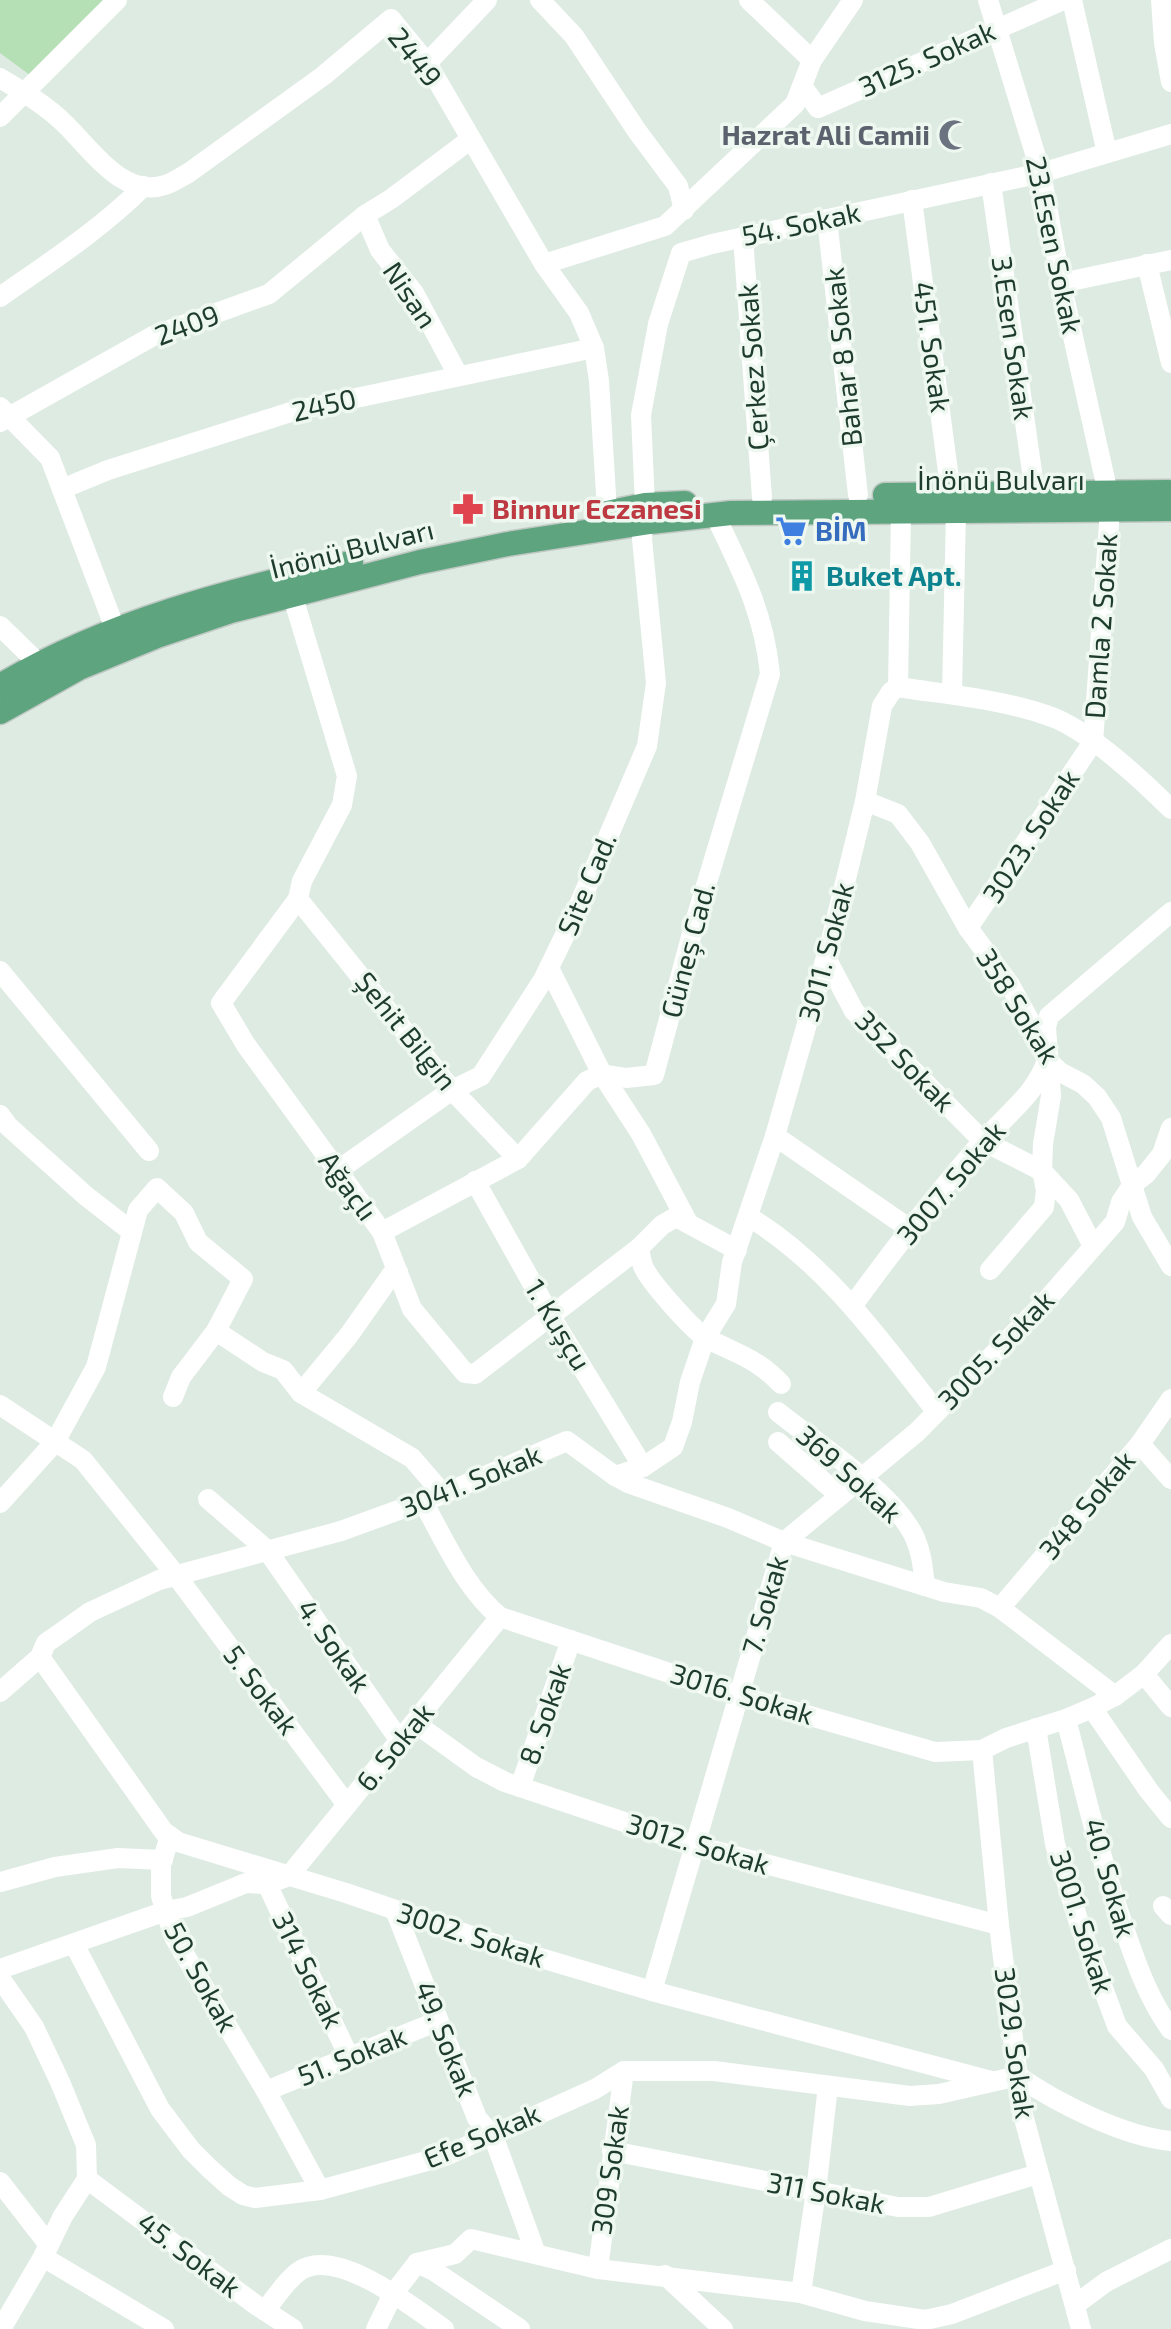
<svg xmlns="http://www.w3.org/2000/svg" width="1171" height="2329" font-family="'Exo 2',sans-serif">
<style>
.green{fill:#b5dfb4}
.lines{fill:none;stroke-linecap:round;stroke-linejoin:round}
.major-casing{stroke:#c0c8c4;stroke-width:27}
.minor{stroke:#fff;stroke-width:20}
.major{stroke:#5ea57f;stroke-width:24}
.labels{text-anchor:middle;stroke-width:7;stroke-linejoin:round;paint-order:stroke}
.street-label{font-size:28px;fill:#1e3c2c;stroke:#eef8f0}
.worship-label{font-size:28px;font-weight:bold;fill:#5b616d;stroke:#eef8f0;text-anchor:end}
.health-label{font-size:28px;font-weight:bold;fill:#be3a42;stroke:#eef8f0;text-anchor:start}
.shop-label{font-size:28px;font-weight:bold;fill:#366cbe;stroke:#eef8f0;text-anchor:start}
.culture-label{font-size:28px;font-weight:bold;fill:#0d838f;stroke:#eef8f0;text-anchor:start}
</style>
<rect width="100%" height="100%" fill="#deebe2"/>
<polygon class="green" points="0,0 104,0 30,75 0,53"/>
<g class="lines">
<defs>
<g id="major">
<polyline points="885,495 1169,492"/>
<polyline points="607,513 645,505 685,503"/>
<path d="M 0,686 C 106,622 231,590 351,563"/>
<polyline points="0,712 79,668 157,636 231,611 420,562 508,544 650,522 731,513 1171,509"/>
</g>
</defs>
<use href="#major" class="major-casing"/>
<g class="minor">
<polyline points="540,0 574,36 637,131 678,186 684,210"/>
<polyline points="749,0 812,60"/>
<polyline points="988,0 1041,173 1061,283 1108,493"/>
<polyline points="1072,0 1107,153"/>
<polyline points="1161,0 1164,43 1171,82"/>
<polyline points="427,63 487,0"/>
<path d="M 0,78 C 22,91 47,106 65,124 C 91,149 123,199 165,185 C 173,183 180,177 187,174 L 323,76 L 391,19 L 427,63 L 544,264 L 579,313 L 594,348 L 599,381 L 608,527"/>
<polyline points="802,86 818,108 1063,0"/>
<polyline points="0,117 117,0"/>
<polyline points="991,183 1035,493"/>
<polyline points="912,200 951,494"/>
<polyline points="365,215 380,250 414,293 458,375"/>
<polyline points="827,219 858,495"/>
<polyline points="743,237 762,498"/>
<polyline points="544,264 665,226 795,104 812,60 853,0"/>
<polyline points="1147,264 1171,363"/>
<polyline points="1061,283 1171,260"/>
<path d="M 0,297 C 50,262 101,229 144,186"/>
<polyline points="0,407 50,458 116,631"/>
<polyline points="0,422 153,336 269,294 365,215 391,199 471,139"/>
<polyline points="62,489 108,470 294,411 594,348"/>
<polyline points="292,594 347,776 342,805 302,881 298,899 221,1003 246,1045 382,1232 412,1309 465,1373 475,1374 639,1248 662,1225 676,1217 737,1250"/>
<polyline points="0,626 38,663"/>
<polyline points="898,687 901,510"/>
<polyline points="952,693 956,511"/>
<polyline points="865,801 898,814 920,843 968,928 1010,985 1037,1034 1047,1060 1060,1072 1083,1084 1097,1097 1111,1118 1142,1217 1171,1266"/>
<polyline points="298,899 452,1090 518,1159"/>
<polyline points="968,928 1093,742 1110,510"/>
<polyline points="826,958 854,1011 983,1141 1042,1171 1069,1200 1093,1246"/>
<polyline points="549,968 602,1074 641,1134 687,1221"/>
<polyline points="0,971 149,1151"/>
<polyline points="0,1115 8,1126 86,1196 131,1231"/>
<polyline points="775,1136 910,1229"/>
<polyline points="337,1171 452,1090 481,1076 543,980 576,912 647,746 656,683 642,539 645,505 641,415 658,324 681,253 712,244 1041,173 1171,134"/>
<polyline points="475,1181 550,1315 643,1467"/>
<path d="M 749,1217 C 827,1264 881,1341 936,1411"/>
<path d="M 382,1232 L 518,1159 L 587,1081 L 602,1074 L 626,1078 L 654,1075 L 695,922 L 770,674 C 764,612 741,569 715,515"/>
<path d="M 639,1248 C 640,1253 641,1260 643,1266 C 649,1281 694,1332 708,1339 C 737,1354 758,1359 781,1384"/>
<polyline points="990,1270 1044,1207 1046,1190 1042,1171 1043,1144 1051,1096 1046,1027 1049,1016 1171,912"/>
<path d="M 853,1305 C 894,1249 936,1194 983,1141 C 1005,1116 1037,1093 1047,1060"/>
<polyline points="216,1331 263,1362 283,1370 301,1393 412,1458 443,1494"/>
<polyline points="301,1393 349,1335 392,1274 398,1272"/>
<polyline points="0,1405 83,1460 175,1574 347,1805"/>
<path d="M 778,1412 C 816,1443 895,1493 915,1538 C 922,1554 923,1569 925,1586"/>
<polyline points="778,1442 840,1496"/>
<polyline points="1140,1444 1171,1479"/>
<path d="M 615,1476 L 643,1467 L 673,1447 L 682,1422 L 690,1382 L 705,1338 L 726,1304 L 732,1262 L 775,1136 L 832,936 L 865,801 L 882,706 L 891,692 L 898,687 C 949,695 1001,699 1049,716 C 1086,728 1143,781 1171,809"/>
<polyline points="208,1499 267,1550 400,1741"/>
<path d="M 423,1502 C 445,1541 465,1588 500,1617 L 730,1693 L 935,1752 L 982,1750 L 1006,1738 L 1066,1719 L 1092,1708 L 1115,1696 L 1144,1674 L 1171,1644"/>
<polyline points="0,1503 55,1442 96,1367 138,1210 157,1188 184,1213 198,1242 243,1279 216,1331 181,1377 173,1397"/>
<polyline points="1000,1608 1140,1444 1171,1399"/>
<polyline points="40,1657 164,1832 178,1842 346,1893 507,1948 652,1991 991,2081"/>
<polyline points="1144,1674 1171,1707"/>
<polyline points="0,1692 40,1657 46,1643 62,1632 90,1612 159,1580 341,1531 443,1494 567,1441 615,1476 628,1483 728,1518 784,1542 944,1592 981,1598 1000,1608 1115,1696"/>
<polyline points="1092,1708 1149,1791 1171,1818"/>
<path d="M 1066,1719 C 1084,1788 1100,1858 1123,1925 C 1136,1963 1148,1998 1171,2030"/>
<polyline points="415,1723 476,1767 505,1782 693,1845 999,1925"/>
<polyline points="1036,1728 1055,1844 1079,1923 1117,2026 1154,2069 1171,2099"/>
<polyline points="982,1750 999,1925 1022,2111 1081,2329"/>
<polyline points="520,1787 571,1640"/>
<polyline points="170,1836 161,1865 161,1896 174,1937 266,2091 320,2190"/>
<polyline points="0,1882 55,1867 118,1858 163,1860"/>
<polyline points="267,1884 349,2057"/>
<polyline points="1163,1906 1171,1915"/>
<polyline points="395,1910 477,2118 494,2138 536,2254"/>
<path d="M 74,1944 L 160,2109 L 191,2150 L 209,2168 L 229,2186 L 243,2195 L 255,2198 L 320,2190 L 445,2156 L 595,2089 L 624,2071 L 714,2071 L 910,2096 L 939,2094 L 1018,2076 C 1056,2103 1125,2137 1171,2141"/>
<polyline points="0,1969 166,1911 187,1907 246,1883 267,1884 289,1876 500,1617"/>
<polyline points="0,1978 34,2027 60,2082 86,2145 87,2179 63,2216 43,2257 1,2329"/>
<polyline points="652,1991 784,1542 917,1432 1044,1303 1115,1222 1121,1202 1133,1184 1146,1174 1162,1154 1171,1128"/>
<polyline points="266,2091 438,2021"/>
<polyline points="612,2151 898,2207 929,2207 1038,2174"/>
<polyline points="87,2179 256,2305 293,2329"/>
<polyline points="0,2182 49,2245"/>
<polyline points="43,2257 164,2329"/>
<polyline points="417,2263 434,2271 520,2329"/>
<polyline points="598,2269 624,2071"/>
<polyline points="665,2275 723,2329"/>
<polyline points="801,2293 816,2191 828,2086"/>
<polyline points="1075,2305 1106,2282 1171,2249"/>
<path d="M 265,2311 C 275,2298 285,2282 298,2272 C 335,2244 414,2308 444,2329"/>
<polyline points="376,2329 393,2294 417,2263 455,2254 471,2239 598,2269 801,2293 865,2311 925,2320 952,2314 1066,2270"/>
</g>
<use href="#major" class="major"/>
</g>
<defs>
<symbol id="mosque-bare" viewBox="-9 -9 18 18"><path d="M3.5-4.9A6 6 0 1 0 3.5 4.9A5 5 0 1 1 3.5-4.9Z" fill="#6b7280" stroke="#eef8f0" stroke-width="2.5" paint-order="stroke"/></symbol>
<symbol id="pharmacy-bare" viewBox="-9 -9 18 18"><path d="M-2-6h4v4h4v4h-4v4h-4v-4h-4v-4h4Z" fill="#e0444e" stroke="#eef8f0" stroke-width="2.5" paint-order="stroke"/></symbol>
<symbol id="supermarket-bare" viewBox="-9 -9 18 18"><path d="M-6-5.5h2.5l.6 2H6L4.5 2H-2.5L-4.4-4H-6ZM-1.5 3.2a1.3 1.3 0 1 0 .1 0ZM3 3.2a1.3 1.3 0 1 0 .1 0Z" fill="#3f7fe0" stroke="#eef8f0" stroke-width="2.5" paint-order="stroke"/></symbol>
<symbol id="building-bare" viewBox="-9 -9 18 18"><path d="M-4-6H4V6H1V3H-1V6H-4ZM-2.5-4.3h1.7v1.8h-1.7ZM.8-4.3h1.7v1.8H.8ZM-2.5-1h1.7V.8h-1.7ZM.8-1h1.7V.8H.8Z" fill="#0f9aa8" stroke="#eef8f0" stroke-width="2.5" paint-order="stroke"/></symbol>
</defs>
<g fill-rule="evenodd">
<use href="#mosque-bare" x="932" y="113" width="44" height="44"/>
<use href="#pharmacy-bare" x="446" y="487" width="44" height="44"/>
<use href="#supermarket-bare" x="769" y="509" width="44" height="44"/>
<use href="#building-bare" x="780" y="554" width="44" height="44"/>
</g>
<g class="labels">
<g class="street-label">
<text transform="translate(415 57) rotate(51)" y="10">2449</text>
<text transform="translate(927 59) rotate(-24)" y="10">3125. Sokak</text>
<text transform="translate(801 224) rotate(-12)" y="10">54. Sokak</text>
<text transform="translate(1054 245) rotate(78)" y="10">23.Esen Sokak</text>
<text transform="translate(410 295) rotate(56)" y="10">Nisan</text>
<text transform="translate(187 325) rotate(-21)" y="10">2409</text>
<text transform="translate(1013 338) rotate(82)" y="10">3.Esen Sokak</text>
<text transform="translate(932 347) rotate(82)" y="10">451. Sokak</text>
<text transform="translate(843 357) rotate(-96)" y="10">Bahar 8 Sokak</text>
<text transform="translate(753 367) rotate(-94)" y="10">Çerkez Sokak</text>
<text transform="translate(324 405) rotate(-13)" y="10">2450</text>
<text x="1001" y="490">İnönü Bulvarı</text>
<text transform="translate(352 549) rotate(-14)" y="10">İnönü Bulvarı</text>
<text transform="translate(1101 626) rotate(-86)" y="10">Damla 2 Sokak</text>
<text transform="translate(1031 836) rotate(-57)" y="10">3023. Sokak</text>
<text transform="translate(587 884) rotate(-67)" y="10">Site Cad.</text>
<text transform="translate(688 950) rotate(-75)" y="10">Güneş Cad.</text>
<text transform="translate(826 952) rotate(-75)" y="10">3011. Sokak</text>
<text transform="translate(1018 1006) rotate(58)" y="10">358 Sokak</text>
<text transform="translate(406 1031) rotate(51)" y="10">Şehit Bilgin</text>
<text transform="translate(905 1061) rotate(46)" y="10">352 Sokak</text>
<text transform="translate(951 1183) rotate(-50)" y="10">3007. Sokak</text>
<text transform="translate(348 1186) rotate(54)" y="10">Ağaçlı</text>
<text transform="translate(558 1325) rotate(59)" y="10">1. Kuşçu</text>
<text transform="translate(996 1350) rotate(-46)" y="10">3005. Sokak</text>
<text transform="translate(849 1474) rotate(42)" y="10">369 Sokak</text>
<text transform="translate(471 1481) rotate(-22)" y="10">3041. Sokak</text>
<text transform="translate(1087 1505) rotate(-50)" y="10">348 Sokak</text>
<text transform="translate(765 1605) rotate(-74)" y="10">7. Sokak</text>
<text transform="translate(334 1646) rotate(55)" y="10">4. Sokak</text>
<text transform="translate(261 1690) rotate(53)" y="10">5. Sokak</text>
<text transform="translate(742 1694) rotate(17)" y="10">3016. Sokak</text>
<text transform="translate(545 1714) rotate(-71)" y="10">8. Sokak</text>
<text transform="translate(395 1747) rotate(-51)" y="10">6. Sokak</text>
<text transform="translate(698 1844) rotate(17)" y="10">3012. Sokak</text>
<text transform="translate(1110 1878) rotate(74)" y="10">40. Sokak</text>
<text transform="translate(1082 1922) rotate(72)" y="10">3001. Sokak</text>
<text transform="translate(471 1935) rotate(18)" y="10">3002. Sokak</text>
<text transform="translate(308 1970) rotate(64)" y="10">314 Sokak</text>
<text transform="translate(201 1977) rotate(61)" y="10">50. Sokak</text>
<text transform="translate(446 2039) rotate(68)" y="10">49. Sokak</text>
<text transform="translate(1015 2043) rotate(82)" y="10">3029. Sokak</text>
<text transform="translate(352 2056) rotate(-22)" y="10">51. Sokak</text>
<text transform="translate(482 2136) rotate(-23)" y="10">Efe Sokak</text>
<text transform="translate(610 2170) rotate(-82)" y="10">309 Sokak</text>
<text transform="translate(826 2193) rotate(11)" y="10">311 Sokak</text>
<text transform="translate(189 2255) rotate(37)" y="10">45. Sokak</text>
</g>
<g class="worship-label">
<text x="930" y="145">Hazrat Ali Camii</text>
</g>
<g class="health-label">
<text x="492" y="519">Binnur Eczanesi</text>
</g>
<g class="shop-label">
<text x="815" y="541">BİM</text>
</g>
<g class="culture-label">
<text x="826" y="586">Buket Apt.</text>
</g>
</g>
</svg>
